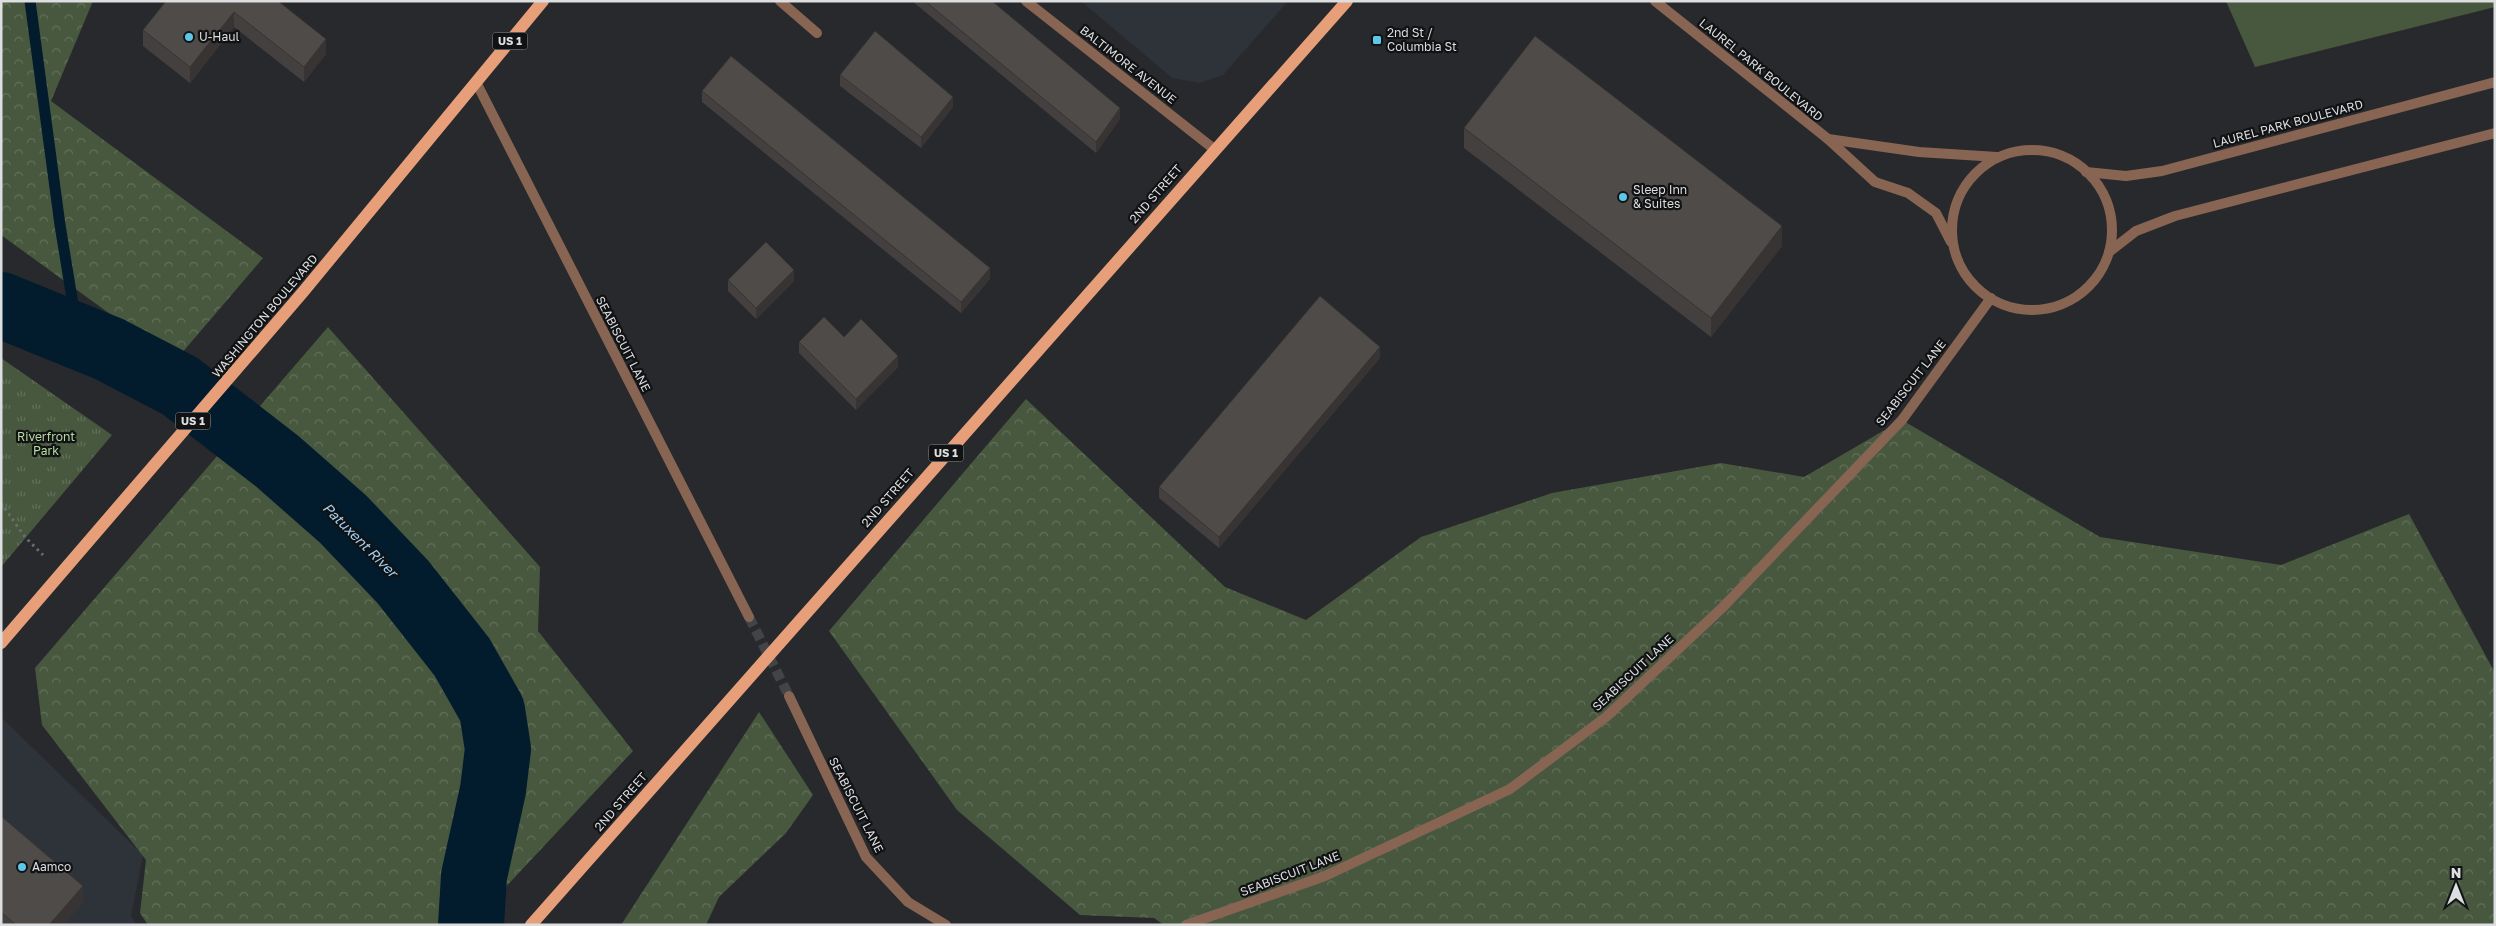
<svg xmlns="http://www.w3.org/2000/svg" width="2496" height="926" font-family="'Golos Text',sans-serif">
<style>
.built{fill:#2e333a}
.grass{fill:#48583e}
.forest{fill:url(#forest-crowns)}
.park{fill:url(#park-tufts)}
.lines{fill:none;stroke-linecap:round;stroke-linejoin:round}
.stream{stroke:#021c2d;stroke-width:11}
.river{stroke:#021c2d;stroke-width:66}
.street-tunnel{stroke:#434447;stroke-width:10;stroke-dasharray:10 5;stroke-linecap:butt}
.path{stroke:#6b6c6f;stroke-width:3;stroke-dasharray:2.5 4;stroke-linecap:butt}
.lane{stroke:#886453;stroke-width:10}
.street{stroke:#886453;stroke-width:10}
.primary{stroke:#e79f7a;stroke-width:12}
.wall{fill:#43403f}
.shaded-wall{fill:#373433}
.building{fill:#4e4b49;stroke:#373433}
.poi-dot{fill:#5cc7e8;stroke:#111213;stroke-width:2}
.labels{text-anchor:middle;stroke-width:4.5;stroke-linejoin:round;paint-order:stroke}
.shield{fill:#111213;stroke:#a0a1a2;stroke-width:1}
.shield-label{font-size:11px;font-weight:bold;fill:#dddee0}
.poi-label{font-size:12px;fill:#dddee0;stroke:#111213;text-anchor:start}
.street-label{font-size:12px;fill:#dddee0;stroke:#111213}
.park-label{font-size:12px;fill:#b6dba1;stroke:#111213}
.water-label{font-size:14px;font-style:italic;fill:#a2d1f5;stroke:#111213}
</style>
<defs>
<pattern id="forest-crowns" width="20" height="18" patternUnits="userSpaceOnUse" patternTransform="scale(1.25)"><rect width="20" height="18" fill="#48583e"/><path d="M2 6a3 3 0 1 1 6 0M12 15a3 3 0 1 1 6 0" fill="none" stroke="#62705a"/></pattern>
<pattern id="park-tufts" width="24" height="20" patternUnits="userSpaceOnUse" patternTransform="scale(1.25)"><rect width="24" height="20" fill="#48583e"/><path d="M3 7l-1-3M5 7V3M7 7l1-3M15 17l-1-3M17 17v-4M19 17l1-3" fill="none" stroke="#62705a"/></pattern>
</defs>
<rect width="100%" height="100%" fill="#28292c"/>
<g class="built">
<polygon points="1081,1 1288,1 1223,75 1200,83 1172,78"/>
<polygon points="1,717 143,855 131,916 137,925 1,925"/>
</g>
<polygon class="grass" points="2226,1 2495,1 2495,7 2255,67"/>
<g class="forest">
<polygon points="1,1 93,1 51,101 263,258 175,361 1,235"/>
<polygon points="328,327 540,567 538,631 633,751 470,925 148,925 140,913 146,860 42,725 35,668"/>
<polygon points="1026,399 1225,587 1306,620 1421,537 1552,493 1721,463 1804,477 1902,420 2100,537 2281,565 2409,514 2495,673 2495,925 1164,925 1154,918 1080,915 957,810 829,631"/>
<polygon points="759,712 813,795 786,833 719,897 706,925 621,925"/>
</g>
<polygon class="park" points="1,358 112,435 1,567"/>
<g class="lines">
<polyline class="stream" points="30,1 60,225 78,335"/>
<polyline class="river" points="1,305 109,349 180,386 277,461 343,519 403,582 462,657 492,710 498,749 493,790 474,876 471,925"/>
<polyline class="street-tunnel" points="749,617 789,696"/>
<polyline class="path" points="1,503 25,537 43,555"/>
<polyline class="lane" points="780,1 817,33"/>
<g class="street">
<polyline points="1026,1 1214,149"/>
<polyline points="1655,1 1828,139 1875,182 1908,193 1936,213 1951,242"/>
<polyline points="476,82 749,617"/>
<polyline points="1828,139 1919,152 1997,157"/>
<circle cx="2032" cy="230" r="80"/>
<polyline points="2086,172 2126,176 2162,171 2495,82"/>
<polyline points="2109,252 2136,231 2175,216 2495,133"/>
<polyline points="789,696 866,857 908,902 946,925"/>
<polyline points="1186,925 1325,876 1510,789 1606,717 1723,607 1902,420 1991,298"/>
</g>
<g class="primary">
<polyline points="1,643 303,292 543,1"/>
<polyline points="531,925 1347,1"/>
</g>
</g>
<g class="wall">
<polygon points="278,1 326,54 304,82 234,27 190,83 143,46 143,30"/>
<polygon points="912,1 992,1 1120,119 1096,153"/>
<polygon points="840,75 953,107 921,148 840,86"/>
<polygon points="702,91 990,279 961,313 702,102"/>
<polygon points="1464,128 1782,246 1711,337 1464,148"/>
<polygon points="728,280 794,281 756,319 728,291"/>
<polygon points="844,337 898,367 856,410 799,353 799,342"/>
<polygon points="1380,358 1219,548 1159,498 1159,487"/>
<polygon points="1,816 83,902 63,925 1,925"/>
</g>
<g class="shaded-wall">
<polygon points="234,12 234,27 190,83 190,67"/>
<polygon points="326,39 326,54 304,82 304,67"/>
<polygon points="953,97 953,107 921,148 921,137"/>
<polygon points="1120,108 1120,119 1096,153 1096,142"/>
<polygon points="1782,226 1782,246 1711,337 1711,318"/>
<polygon points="990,268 990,279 961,313 961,302"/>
<polygon points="794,270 794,281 756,319 756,308"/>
<polygon points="1380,347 1380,358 1219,548 1219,537"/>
<polygon points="898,356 898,367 856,410 856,399"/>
<polygon points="83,886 83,902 63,925 49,925"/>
</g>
<g class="building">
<polygon points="166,1 278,1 326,39 304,67 234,12 190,67 143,30"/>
<polygon points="925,1 992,1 1120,108 1096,142"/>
<polygon points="875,31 953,97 921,137 840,75"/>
<polygon points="1535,36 1782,226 1711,318 1464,128"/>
<polygon points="731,56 990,268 961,302 702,91"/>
<polygon points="766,242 794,270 756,308 728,280"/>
<polygon points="1320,296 1380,347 1219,537 1159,487"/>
<polygon points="824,317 844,337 861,319 898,356 856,399 799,342"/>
<polygon points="1,816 83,886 49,925 16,925 1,912"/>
</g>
<g class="poi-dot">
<circle cx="189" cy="37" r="5"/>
<rect x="1372" y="35" width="10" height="10" rx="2.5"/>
<circle cx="1623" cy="197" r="5"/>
<circle cx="22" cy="867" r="5"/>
</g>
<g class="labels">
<g class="shield">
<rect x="492.5" y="32.5" width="35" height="17" rx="4"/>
<rect x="175.5" y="412.5" width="35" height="17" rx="4"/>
<rect x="928.5" y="444.5" width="35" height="17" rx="4"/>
</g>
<g class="shield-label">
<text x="510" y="45">US 1</text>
<text x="193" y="425">US 1</text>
<text x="946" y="457">US 1</text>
</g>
<g class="poi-label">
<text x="1387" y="37">2nd St /<tspan x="1387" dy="14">Columbia St</tspan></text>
<text x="199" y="41">U-Haul</text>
<text x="1633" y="194">Sleep Inn<tspan x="1633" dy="14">&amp; Suites</tspan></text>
<text x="32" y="871">Aamco</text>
</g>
<g class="street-label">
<text transform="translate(1128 65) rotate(38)" y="4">BALTIMORE AVENUE</text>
<text transform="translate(1761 70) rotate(39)" y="4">LAUREL PARK BOULEVARD</text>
<text transform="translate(2288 124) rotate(-15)" y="4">LAUREL PARK BOULEVARD</text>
<text transform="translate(1156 194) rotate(-49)" y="4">2ND STREET</text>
<text transform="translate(265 316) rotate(-50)" y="4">WASHINGTON BOULEVARD</text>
<text transform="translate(623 344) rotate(63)" y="4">SEABISCUIT LANE</text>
<text transform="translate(1911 383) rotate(-52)" y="4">SEABISCUIT LANE</text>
<text transform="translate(888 498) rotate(-49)" y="4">2ND STREET</text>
<text transform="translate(1633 673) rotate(-43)" y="4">SEABISCUIT LANE</text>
<text transform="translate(621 802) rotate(-49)" y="4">2ND STREET</text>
<text transform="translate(856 805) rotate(63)" y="4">SEABISCUIT LANE</text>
<text transform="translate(1290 874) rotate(-21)" y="4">SEABISCUIT LANE</text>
</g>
<g class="park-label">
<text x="46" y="441">Riverfront<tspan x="46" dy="14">Park</tspan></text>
</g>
<g class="water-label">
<text transform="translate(360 540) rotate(45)" y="5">Patuxent River</text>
</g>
</g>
<rect width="2496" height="926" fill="none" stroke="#dddee0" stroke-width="5"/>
<g transform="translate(2456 886)" stroke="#111213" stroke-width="4" paint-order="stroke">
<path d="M0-4L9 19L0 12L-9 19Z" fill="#dddee0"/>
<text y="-8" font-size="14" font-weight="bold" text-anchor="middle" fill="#dddee0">N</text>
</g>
</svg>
